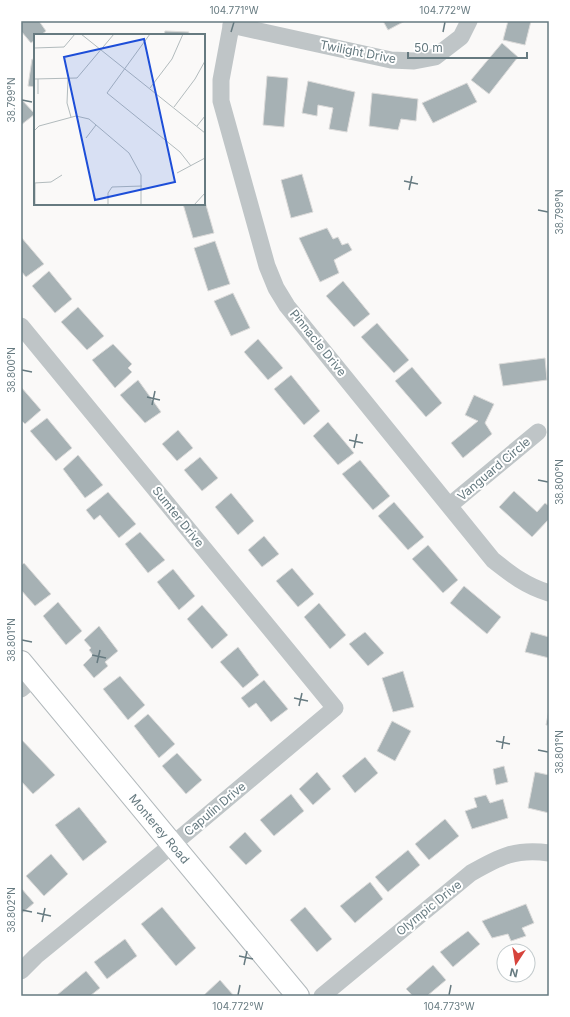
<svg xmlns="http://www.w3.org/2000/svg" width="570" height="1017" font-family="Inter,sans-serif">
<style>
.building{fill:#a6b1b4;stroke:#dcdbda}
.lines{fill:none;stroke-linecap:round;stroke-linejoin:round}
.secondary-casing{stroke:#b2b9bc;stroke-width:24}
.street{stroke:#bfc5c7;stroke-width:17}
.secondary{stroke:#fff;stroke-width:22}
.ticks{fill:none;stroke:#667a80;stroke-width:1.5}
.labels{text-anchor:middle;stroke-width:4;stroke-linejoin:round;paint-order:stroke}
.street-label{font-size:12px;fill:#667a80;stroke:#fff}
.inset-road{fill:none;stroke:#b2bbbd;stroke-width:1}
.view{fill:#1d4ed8;fill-opacity:0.15;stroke:#1d4ed8;stroke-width:2}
.inset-edge{fill:none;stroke:#667a80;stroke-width:2}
.neatline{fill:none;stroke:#667a80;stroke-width:1.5}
.ticks-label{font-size:10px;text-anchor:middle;fill:#667a80}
</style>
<rect width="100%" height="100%" fill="#faf9f8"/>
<g class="building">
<polygon points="21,21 39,21 46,31 41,35 35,35 35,40 31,43 21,31"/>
<polygon points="383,21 405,21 388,30"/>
<polygon points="508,21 531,21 525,45 503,40"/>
<polygon points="165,31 189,32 188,35 164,35"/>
<polygon points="502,43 518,57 489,94 471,80"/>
<polygon points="32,59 35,60 35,87 28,86"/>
<polygon points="267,76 288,78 284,127 263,125"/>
<polygon points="308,81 355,92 347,132 329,129 333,108 318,105 317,116 302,113"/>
<polygon points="467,83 477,102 433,123 422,103"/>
<polygon points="372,93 418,99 416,121 401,119 398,130 369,126"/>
<polygon points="21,99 35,114 21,125"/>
<polygon points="302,174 313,212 291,218 281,180"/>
<polygon points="204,198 214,233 193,238 183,204 204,204"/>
<polygon points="327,228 333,239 338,237 342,245 348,243 352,250 334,260 339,273 320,282 299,238"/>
<polygon points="21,237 44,264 26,277 21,271"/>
<polygon points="215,241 230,284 208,291 194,248"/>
<polygon points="49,271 72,299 55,313 32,286"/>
<polygon points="343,281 370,314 354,327 326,296"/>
<polygon points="233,293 250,328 231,336 214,301"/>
<polygon points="78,307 104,336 87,350 61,322"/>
<polygon points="377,323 409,360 394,373 361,337"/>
<polygon points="258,339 283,368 268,380 244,352"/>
<polygon points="113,344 132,364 128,368 132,372 115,388 92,360"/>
<polygon points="545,358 547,380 503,386 499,364"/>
<polygon points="412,367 442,403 426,417 395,381"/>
<polygon points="291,375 320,411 304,425 274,389"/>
<polygon points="138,380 161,412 145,423 120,395"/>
<polygon points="21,387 41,410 25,424 21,420"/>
<polygon points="474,395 494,404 485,423 492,434 463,458 451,443 478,421 465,415"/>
<polygon points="47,418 72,448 56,461 30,431"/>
<polygon points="328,422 354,453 338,465 313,436"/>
<polygon points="178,430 193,448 177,461 162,444"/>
<polygon points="78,455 103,485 85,498 63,469"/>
<polygon points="200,457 218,478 202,491 184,470"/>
<polygon points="360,460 390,496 373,510 342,474"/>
<polygon points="514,491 537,512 545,503 549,506 549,519 532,537 499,507"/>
<polygon points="108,492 136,524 119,538 100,515 94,520 86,510"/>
<polygon points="231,493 254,521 238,535 215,507"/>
<polygon points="394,502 424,537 408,550 378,516"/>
<polygon points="140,532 165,560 148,573 125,544"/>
<polygon points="264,536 279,554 262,567 248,550"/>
<polygon points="428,545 458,580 443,593 412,559"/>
<polygon points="24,563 51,594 35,606 21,590 21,566"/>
<polygon points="292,568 314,594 298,607 276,581"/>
<polygon points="173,569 195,596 179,610 157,582"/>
<polygon points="464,586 501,617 487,634 450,603"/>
<polygon points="58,602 82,631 66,645 43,616"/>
<polygon points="319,603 346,635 330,649 304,617"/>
<polygon points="202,605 228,635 212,649 187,619"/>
<polygon points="99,626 118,651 105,662 108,666 94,678 83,665 93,655 89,650 91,648 84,640"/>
<polygon points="365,632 384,653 368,666 349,644"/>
<polygon points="531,632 549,637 549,658 525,652"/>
<polygon points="238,647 259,675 243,688 220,662"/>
<polygon points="403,671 414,707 393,712 382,678"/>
<polygon points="120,676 145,705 128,720 103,689"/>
<polygon points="264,680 288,709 271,722 256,703 249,708 241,698"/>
<polygon points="549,710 549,725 546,725"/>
<polygon points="148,714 175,744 159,758 134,726"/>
<polygon points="392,721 411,731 395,761 377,751"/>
<polygon points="21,739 55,775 33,794 21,781"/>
<polygon points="177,753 202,780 186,794 162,766"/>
<polygon points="365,757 378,773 355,793 342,776"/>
<polygon points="504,766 508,782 496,785 493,769"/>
<polygon points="317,772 331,789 313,805 299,789"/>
<polygon points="535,772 549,775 549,813 528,808"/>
<polygon points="291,794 304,811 274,836 260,820"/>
<polygon points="486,795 490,803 503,799 508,818 472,829 465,811 477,807 474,798"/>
<polygon points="79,807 107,842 83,861 55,825"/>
<polygon points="445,819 459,836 429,860 415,844"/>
<polygon points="245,832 262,851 246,865 229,847"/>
<polygon points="408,850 420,865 388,892 375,877"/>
<polygon points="51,854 68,874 44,896 26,876"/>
<polygon points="370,882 383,899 355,923 340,906"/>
<polygon points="21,888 34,903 21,914"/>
<polygon points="526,904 534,923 522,928 526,936 511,941 508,934 492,938 482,921"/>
<polygon points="162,907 196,948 176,966 141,924"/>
<polygon points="305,907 332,939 317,952 290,920"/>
<polygon points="468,931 480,944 453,967 440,952"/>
<polygon points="125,939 137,956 107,979 94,962"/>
<polygon points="433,965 446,980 427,996 413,996 406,989"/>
<polygon points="86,971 100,988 90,996 58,996 57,995"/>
<polygon points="220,980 234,996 203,996"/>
</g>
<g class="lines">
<defs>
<polyline id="secondary" points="21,662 298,996"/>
</defs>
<use href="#secondary" class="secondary-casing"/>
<g class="street">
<path d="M 232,21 L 221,80 L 221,101 L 267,266 L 276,288 L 287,306 L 493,560 C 512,575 526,586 549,593"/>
<polyline points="231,25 391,60 414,61 435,57 461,37 469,21"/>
<polyline points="21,326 335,708 172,845 36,956 21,971"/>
<polyline points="450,505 538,432"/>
<polyline points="21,689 34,678"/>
<path d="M 322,996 L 471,873 C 499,857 516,848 549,853"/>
</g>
<use href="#secondary" class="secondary"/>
</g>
<path class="ticks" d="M 231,32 L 234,22M 443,32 L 445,22M 22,100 L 32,102M 404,181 L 418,184M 409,190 L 412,176M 538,210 L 548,212M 22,370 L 32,372M 147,397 L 160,400M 152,405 L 155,391M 349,440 L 363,443M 354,448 L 357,434M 538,480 L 548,482M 22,640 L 32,642M 92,655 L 106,658M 97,663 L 100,650M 294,698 L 308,701M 299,706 L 302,693M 496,741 L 510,744M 502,749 L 504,736M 538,750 L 548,752M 22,910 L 32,912M 37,913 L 51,916M 42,922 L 45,908M 239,956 L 253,959M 244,965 L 247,951M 238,995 L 240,985M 449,995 L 451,985"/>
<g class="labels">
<g class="street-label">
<text transform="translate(358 52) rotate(11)" y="4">Twilight Drive</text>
<text transform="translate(318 343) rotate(51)" y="4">Pinnacle Drive</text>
<text transform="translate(494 469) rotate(-40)" y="4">Vanguard Circle</text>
<text transform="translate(178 517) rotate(51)" y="4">Sumter Drive</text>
<text transform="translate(215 809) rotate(-40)" y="4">Capulin Drive</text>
<text transform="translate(159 829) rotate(50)" y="4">Monterey Road</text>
<text transform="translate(429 908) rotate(-39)" y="4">Olympic Drive</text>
</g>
</g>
<g transform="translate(34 34)">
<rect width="171" height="171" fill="#faf9f8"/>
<path class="inset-road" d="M 47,0 L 171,99M 116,0 L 73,59 L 146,118 L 157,132M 0,14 L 30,13 L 41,0M 0,45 L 43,44 L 80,0M 34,45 L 33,69 L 37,83M 116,54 L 138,25 L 149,0M 4,60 L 4,45M 140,73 L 161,45 L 171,27M 163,92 L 171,82M 0,97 L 5,92 L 42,82 L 55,85 L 95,119 L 107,141 L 107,171M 52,104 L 62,91M 143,139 L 171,124M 0,149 L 17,148 L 28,141M 1,171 L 1,149M 74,171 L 74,159 L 78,153 L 108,152M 160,171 L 171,159"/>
<path class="view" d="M 110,5 L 141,148 L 61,166 L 30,23 Z"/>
<rect width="171" height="171" class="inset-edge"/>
</g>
<rect width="570" height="1017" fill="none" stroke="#ffffff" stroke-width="44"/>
<g transform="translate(516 963) rotate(192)"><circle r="19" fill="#ffffff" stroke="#c2cacc"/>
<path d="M0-3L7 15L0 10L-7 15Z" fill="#d6443c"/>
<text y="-6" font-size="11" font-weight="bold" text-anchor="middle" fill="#667a80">N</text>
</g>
<path d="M408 52v6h119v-6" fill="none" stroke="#667a80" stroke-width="2"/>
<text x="414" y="52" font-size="12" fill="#667a80" stroke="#ffffff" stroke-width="3" paint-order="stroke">50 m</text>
<rect x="22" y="22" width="526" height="973" class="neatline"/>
<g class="ticks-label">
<text x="234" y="14">104.771°W</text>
<text x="445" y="14">104.772°W</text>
<text transform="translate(11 100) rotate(-90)" y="4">38.799°N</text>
<text transform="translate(559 212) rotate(-90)" y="4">38.799°N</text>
<text transform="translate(11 370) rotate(-90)" y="4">38.800°N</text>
<text transform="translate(559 482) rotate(-90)" y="4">38.800°N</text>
<text transform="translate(11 640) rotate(-90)" y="4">38.801°N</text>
<text transform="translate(559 752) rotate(-90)" y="4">38.801°N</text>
<text transform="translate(11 910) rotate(-90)" y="4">38.802°N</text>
<text x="238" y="1010">104.772°W</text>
<text x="449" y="1010">104.773°W</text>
</g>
</svg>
